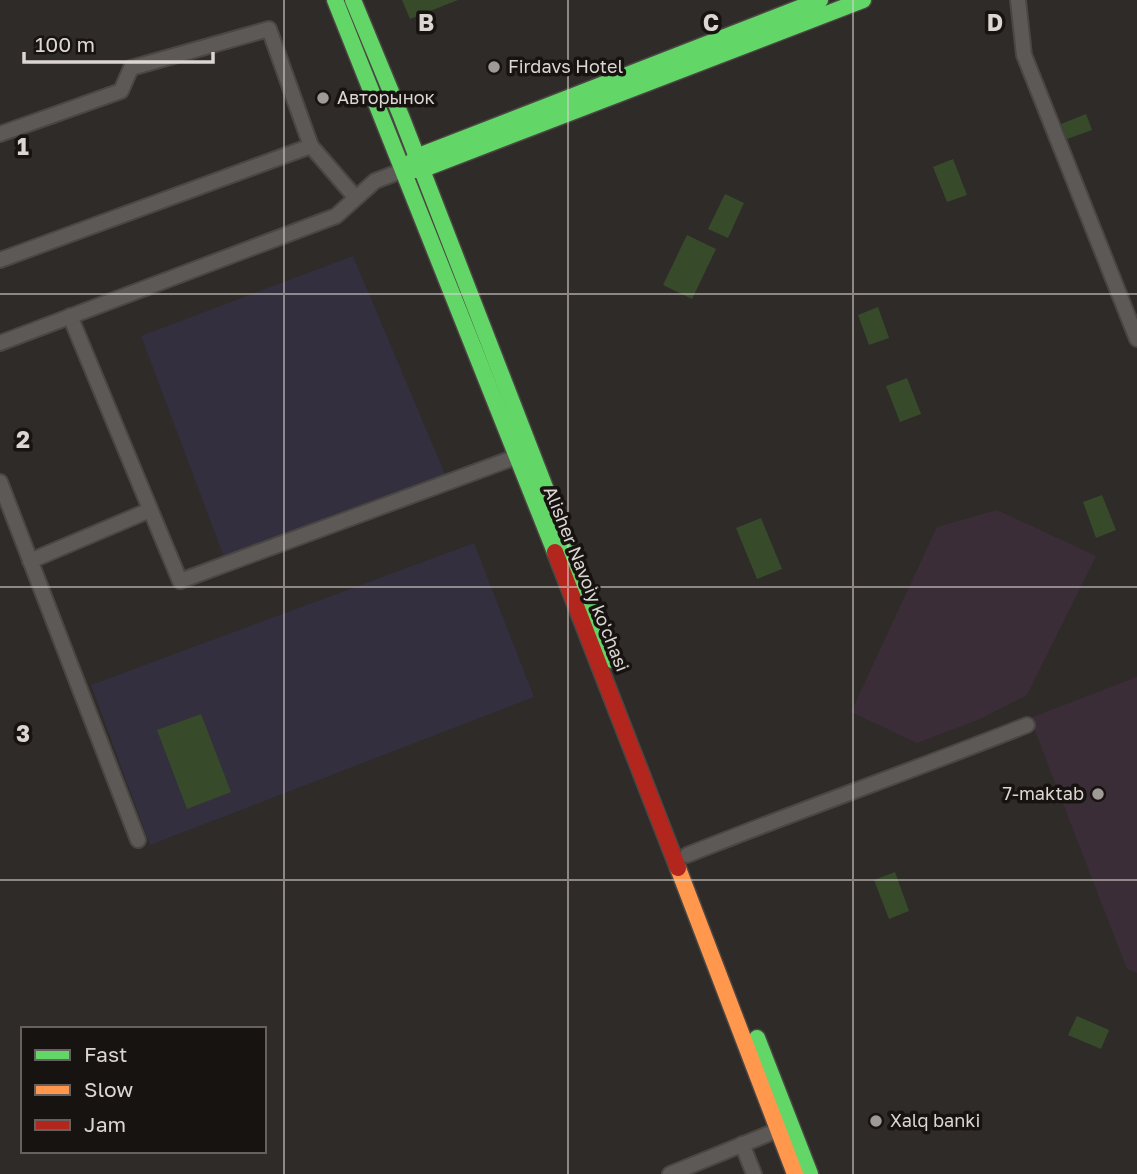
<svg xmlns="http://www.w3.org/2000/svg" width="1137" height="1174" font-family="'Golos Text',sans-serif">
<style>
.commercial{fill:#332f3e}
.education{fill:#3b2d37}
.green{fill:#374b2b}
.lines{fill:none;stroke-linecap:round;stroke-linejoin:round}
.street-casing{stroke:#4a4643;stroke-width:18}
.fast-casing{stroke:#4a4643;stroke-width:19}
.slow-casing{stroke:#4a4643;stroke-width:19}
.jam-casing{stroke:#4a4643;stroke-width:19}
.street{stroke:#5d5956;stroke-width:14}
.fast{stroke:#63d668;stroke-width:16}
.slow{stroke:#ff974d;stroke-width:16}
.jam{stroke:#b3261e;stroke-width:16}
.grid{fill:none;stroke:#dcd6d2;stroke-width:2;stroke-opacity:0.55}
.poi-dot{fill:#9f9a96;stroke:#171311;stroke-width:2.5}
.labels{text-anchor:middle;stroke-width:7;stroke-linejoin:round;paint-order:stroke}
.poi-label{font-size:18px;fill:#dcd6d2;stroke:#171311;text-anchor:start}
.street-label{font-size:18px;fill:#dcd6d2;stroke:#171311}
.grid-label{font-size:23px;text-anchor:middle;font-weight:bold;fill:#dcd6d2;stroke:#171311;stroke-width:7;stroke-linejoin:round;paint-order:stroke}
</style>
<rect width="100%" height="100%" fill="#2e2b28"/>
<g class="commercial">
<polygon points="353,256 445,474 225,560 141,336"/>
<polygon points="474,543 534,697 150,845 91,685"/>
</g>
<g class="education">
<polygon points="997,510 1096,556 1027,695 980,719 917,743 851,712 937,527"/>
<polygon points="1137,677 1137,973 1127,969 1030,718"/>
</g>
<g class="green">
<polygon points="402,0 458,0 410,19"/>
<polygon points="1086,114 1092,130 1067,139 1061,124"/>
<polygon points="953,159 967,195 947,202 933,167"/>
<polygon points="725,194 744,203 728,238 708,229"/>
<polygon points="687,235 716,249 692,299 663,285"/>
<polygon points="878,307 889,338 869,345 858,315"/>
<polygon points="907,378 921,414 900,422 886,386"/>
<polygon points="1102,495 1116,530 1096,538 1083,502"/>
<polygon points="761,518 782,569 757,579 736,528"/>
<polygon points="201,714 231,792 187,809 157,730"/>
<polygon points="895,872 909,911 889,919 874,880"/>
<polygon points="1077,1016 1109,1030 1101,1049 1068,1035"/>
</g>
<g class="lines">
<defs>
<g id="street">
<polyline points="1018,0 1024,55 1137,339"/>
<polyline points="0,134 121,91 131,68 269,29 311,146 355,197"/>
<polyline points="0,260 311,146"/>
<polyline points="70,316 180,581 516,457"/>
<polyline points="0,343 336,216 375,181 404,170"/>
<polyline points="0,482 138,840"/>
<polyline points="30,561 150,510"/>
<path d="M 687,855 C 800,810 914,770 1027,725"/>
<polyline points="742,1144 754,1174"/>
<polyline points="670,1174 778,1130"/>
</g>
<g id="fast">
<polyline points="335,0 555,552"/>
<polyline points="353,0 401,116 612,660"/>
<polyline points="407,167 416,157 820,0"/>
<polyline points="409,170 421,170 863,0"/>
<polyline points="757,1038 810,1174"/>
</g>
<polyline id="slow" points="678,868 795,1174"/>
<polyline id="jam" points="555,552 678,868"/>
</defs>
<use href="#street" class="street-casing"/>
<use href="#fast" class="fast-casing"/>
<use href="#slow" class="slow-casing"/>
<use href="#jam" class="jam-casing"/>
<use href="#street" class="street"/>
<use href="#fast" class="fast"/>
<use href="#slow" class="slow"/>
<use href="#jam" class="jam"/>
</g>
<path class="grid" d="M 284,0 L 284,1174M 568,0 L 568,1174M 853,0 L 853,1174M 0,294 L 1137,294M 0,587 L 1137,587M 0,880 L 1137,880"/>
<g class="poi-dot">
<circle cx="494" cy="67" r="7"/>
<circle cx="323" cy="98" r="7"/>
<circle cx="1098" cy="794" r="7"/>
<circle cx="876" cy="1121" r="7"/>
</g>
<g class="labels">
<g class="poi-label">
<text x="508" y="73">Firdavs Hotel</text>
<text x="337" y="104">Авторынок</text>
<text x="1084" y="800" text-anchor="end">7-maktab</text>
<text x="890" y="1127">Xalq banki</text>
</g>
<g class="street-label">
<text transform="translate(586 579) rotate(68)" y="6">Alisher Navoiy ko'chasi</text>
</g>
</g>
<g class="grid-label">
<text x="426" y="31">B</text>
<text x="711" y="31">C</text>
<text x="995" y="31">D</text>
<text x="23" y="155">1</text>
<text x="23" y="448">2</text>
<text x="23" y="742">3</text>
</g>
<rect x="21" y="1027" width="245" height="126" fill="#171311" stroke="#66615e" stroke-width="2"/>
<rect x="35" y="1050" width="35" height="10" fill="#63d668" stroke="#66615e" stroke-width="2"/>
<text x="84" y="1062" font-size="21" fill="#dcd6d2">Fast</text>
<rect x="35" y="1085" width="35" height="10" fill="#ff974d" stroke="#66615e" stroke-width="2"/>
<text x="84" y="1097" font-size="21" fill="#dcd6d2">Slow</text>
<rect x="35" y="1120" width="35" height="10" fill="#b3261e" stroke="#66615e" stroke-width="2"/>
<text x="84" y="1132" font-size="21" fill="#dcd6d2">Jam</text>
<path d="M24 52v10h189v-10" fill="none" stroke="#dcd6d2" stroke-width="3.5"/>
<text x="35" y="52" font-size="21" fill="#dcd6d2" stroke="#171311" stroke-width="5" paint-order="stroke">100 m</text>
</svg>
